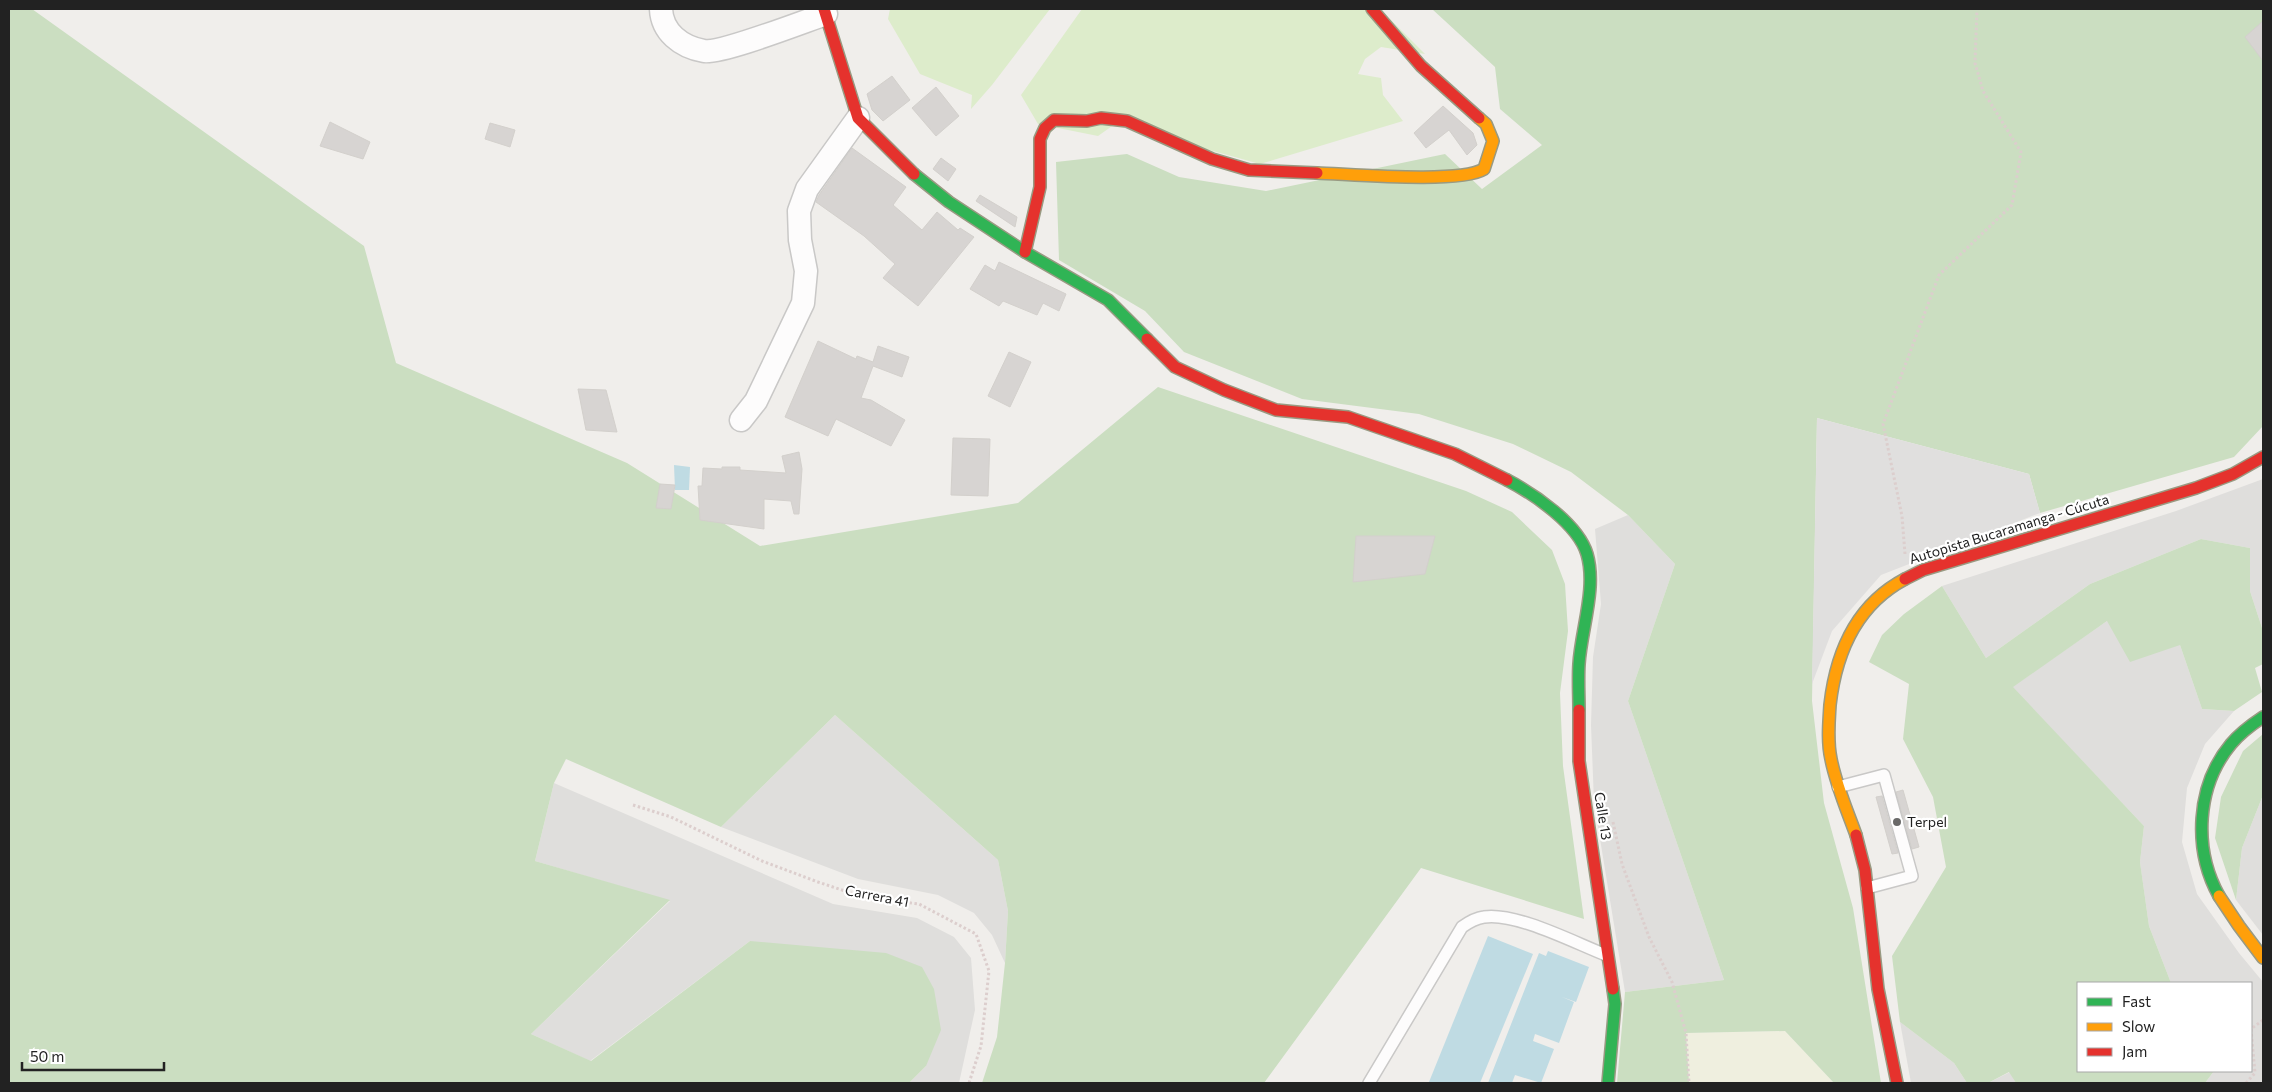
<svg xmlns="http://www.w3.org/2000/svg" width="2272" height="1092" font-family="Commissioner,sans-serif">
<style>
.residential{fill:#dfdedc}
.farmland{fill:#efefdf}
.grass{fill:#ddeccb}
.forest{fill:#cbdec1}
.parking{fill:#e0dfde}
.water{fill:#bfdbe3}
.building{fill:#d7d4d2;stroke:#d3d0cc}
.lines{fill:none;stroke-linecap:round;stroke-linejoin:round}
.lane-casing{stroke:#c9c8c7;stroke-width:14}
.street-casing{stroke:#c9c8c7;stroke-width:25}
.fast-casing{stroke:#999a82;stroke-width:14}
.slow-casing{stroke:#999a82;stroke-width:14}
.jam-casing{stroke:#999a82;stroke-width:14}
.path{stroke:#dccecd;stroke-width:3;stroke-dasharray:2.5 2.5;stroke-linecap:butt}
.lane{stroke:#fdfcfc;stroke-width:11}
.street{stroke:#fdfcfc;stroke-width:22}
.fast{stroke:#30b455;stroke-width:11}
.slow{stroke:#ff9f0a;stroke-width:11}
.jam{stroke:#e5322d;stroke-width:11}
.poi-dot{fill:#6a6968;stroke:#fff;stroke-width:2}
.labels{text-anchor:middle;stroke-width:4.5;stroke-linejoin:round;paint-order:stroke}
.street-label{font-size:14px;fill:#222;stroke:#fff}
.poi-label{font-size:14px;fill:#222;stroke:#fff;text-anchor:start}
</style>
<rect width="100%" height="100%" fill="#f0eeeb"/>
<g class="residential">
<polygon points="2263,479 2263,631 2250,591 2250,548 2201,539 2090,584 1986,658 1942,586 2176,511"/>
<polygon points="1628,515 1675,564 1628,701 1724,980 1625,992 1594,802 1591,725 1593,657 1601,604 1595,529"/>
<polygon points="2107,621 2180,645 2202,709 2234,711 2205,744 2187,788 2182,842 2197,894 2239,953 2263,982 2263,1083 2205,1083 2214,1071 2251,1071 2251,983 2171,983 2149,926 2140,862 2144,826 2012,687"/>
<polygon points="835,715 998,860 1008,911 1005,963 992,935 974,913 938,895 858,879 721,827"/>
<polygon points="554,783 833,904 917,918 954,937 971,958 975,1010 959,1083 909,1083 926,1066 750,941 590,1061 531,1034 670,901 535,861"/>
<polygon points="2263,795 2263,935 2236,900 2242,848"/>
<polygon points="1900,1022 1954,1063 1967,1083 1911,1083"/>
<polygon points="2010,1072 2016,1083 1988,1083"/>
</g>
<polygon class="farmland" points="1785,1031 1834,1083 1689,1083 1686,1033"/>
<g class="grass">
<polygon points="890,9 1050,9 992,85 971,109 972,95 920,74 888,19"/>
<polygon points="1082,9 1380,9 1425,54 1381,47 1365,59 1358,74 1381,78 1383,95 1403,121 1260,164 1115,124 1098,136 1038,124 1021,95"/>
</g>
<g class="forest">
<polygon points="9,9 32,9 364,246 396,363 627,463 760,546 1018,503 1158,387 1466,491 1512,512 1552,550 1565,584 1568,631 1560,693 1563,766 1584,919 1421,868 1264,1083 982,1083 997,1037 1005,963 1008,911 998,860 835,715 721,827 566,759 554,783 535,861 670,900 531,1034 591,1061 750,941 886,953 922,967 934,989 941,1030 926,1066 909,1083 9,1083"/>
<polygon points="1432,9 2263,9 2263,426 2234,457 2040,513 2029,474 1817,418 1812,701 1824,803 1853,908 1881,1083 1834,1083 1785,1031 1686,1033 1689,1083 1617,1083 1625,992 1724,980 1628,701 1675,564 1628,515 1571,472 1513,444 1419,414 1302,399 1184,352 1145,311 1059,260 1056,162 1127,154 1179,177 1266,191 1445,154 1482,189 1542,145 1500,109 1495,67"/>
<polygon points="2201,539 2250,548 2250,591 2263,631 2263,664 2255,668 2262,692 2234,711 2202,709 2180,645 2130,662 2107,621 2013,687 2144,826 2140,862 2149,926 2171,983 2078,983 2078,1071 2214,1071 2205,1083 2016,1083 2009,1072 1988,1083 1967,1083 1954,1063 1900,1022 1892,956 1946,867 1933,797 1903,739 1909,684 1869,662 1882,635 1904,614 1942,586 1986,658 2090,584"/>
<polygon points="2263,734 2263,795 2242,848 2236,900 2215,838 2221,797 2243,751"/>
</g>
<polygon class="parking" points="1817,418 2029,474 2040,513 1881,575 1832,631 1812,684"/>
<g class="water">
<polygon points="674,465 690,467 689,490 675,490"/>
<polygon points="1488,936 1533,954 1480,1083 1432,1083 1429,1082"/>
<polygon points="1548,951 1589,967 1576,1002 1562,997 1574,1002 1559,1043 1535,1034 1533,1041 1554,1049 1541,1083 1515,1075 1512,1083 1488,1083 1539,953 1546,956"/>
</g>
<g class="building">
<polygon points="2263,21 2263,61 2245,37"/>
<polygon points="892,76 910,100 883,121 872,110 867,94"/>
<polygon points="936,87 959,116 936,136 912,108"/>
<polygon points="1443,106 1473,133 1477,145 1467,155 1449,130 1426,148 1414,133"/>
<polygon points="330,122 370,142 363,159 320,146"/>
<polygon points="490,123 515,130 510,147 485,139"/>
<polygon points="852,148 906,187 893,205 922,230 937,212 958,230 960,228 974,237 918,306 883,278 895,264 864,236 816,202 819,195"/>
<polygon points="941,158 956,169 948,181 933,169"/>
<polygon points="980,195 1017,217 1015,227 976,201"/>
<polygon points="999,262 1066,294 1059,311 1043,303 1037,315 1003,301 999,306 970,289 985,265 995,271"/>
<polygon points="818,341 856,359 857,356 873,362 878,346 909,357 902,377 873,366 861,398 871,400 905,420 891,446 836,419 828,436 785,417"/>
<polygon points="1009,352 1031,362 1010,407 988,396"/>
<polygon points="578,389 606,390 617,432 586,430"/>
<polygon points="953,438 990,439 988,496 951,495"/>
<polygon points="799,452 802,469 799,514 794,514 791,501 764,499 764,529 700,520 698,486 702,486 703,468 722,469 722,467 740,467 740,470 786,473 782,456"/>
<polygon points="660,484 675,485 671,509 656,508"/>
<polygon points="1356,536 1435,536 1425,574 1353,582"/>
<polygon points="1903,790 1919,847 1912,849 1896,792"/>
<polygon points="1882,796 1898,853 1892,854 1876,797"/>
</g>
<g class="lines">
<defs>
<g id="lane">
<polyline points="1838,787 1884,775 1912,876 1867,888"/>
<path d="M 1369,1083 L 1462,927 C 1469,922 1476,918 1484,917 C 1516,912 1575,943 1606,955"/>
</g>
<g id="street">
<path d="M 661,9 C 662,32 681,47 704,51 C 721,54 805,21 826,14"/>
<polyline points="741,420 756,401 803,303 806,271 800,240 799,211 807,189 858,118"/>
</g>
<g id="fast">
<polyline points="914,174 949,202 1025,252 1108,300 1147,339"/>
<path d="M 1507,480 C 1534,494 1578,524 1587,554 C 1597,588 1581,630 1579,664 C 1578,679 1579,695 1579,710"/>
<path d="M 2219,896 C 2193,849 2196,786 2231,744 C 2240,733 2251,725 2263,717"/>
<polyline points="1608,1083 1615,1004 1613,989"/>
</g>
<g id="slow">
<path d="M 1317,173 C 1350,174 1460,184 1484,169 L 1493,141 L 1486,124 L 1479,118"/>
<path d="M 1856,835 C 1847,810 1836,785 1831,759 C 1827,741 1829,722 1830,705 C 1836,652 1856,605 1905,579"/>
<polyline points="2219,896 2239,926 2263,958"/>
</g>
<g id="jam">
<polyline points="824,9 858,118 914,174"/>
<polyline points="1372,9 1421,66 1479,118"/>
<polyline points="1025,252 1040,187 1040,139 1045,128 1054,120 1087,121 1101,118 1127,121 1212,159 1249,170 1317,173"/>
<polyline points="1147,339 1175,367 1224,390 1276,410 1348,417 1455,454 1507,480"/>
<polyline points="1905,579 1923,570 2196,488 2233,474 2263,457"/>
<polyline points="1579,710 1579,761 1613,989"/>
<polyline points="1856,835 1865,870 1878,989 1897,1083"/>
</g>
</defs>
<use href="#lane" class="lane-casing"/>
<use href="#street" class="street-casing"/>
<use href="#fast" class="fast-casing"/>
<use href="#slow" class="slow-casing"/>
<use href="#jam" class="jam-casing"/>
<g class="path">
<polyline points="1905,554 1902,516 1883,424 1939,275 2012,205 2021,152 1983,91 1975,63 1977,9"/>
<polyline points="633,805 671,817 762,861 818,882 863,897 919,904 976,934 989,971 981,1046 969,1083"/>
<polyline points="1613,822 1622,864 1649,937 1672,982 1686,1033 1689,1083"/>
<polyline points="2246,1083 2255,1073 2251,1029 2263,1020"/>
</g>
<use href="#lane" class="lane"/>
<use href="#street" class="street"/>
<use href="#fast" class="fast"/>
<use href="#slow" class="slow"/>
<use href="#jam" class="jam"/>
</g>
<circle class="poi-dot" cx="1897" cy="822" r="5"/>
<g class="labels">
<g class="street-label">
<text transform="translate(2009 529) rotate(-17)" y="5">Autopista Bucaramanga - Cúcuta</text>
<text transform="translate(1603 816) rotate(81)" y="5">Calle 13</text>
<text transform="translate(877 896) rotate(11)" y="5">Carrera 41</text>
</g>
<g class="poi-label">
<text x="1907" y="827">Terpel</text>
</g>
</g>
<rect width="2272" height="1092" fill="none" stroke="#222222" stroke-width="20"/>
<rect x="2077" y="982" width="175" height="90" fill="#ffffff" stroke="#a7a7a7"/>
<rect x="2087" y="998" width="25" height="8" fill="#30b455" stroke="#a7a7a7"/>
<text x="2122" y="1007" font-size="15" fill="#222222">Fast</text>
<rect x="2087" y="1023" width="25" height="8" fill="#ff9f0a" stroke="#a7a7a7"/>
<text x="2122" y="1032" font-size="15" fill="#222222">Slow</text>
<rect x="2087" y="1048" width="25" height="8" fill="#e5322d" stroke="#a7a7a7"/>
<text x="2122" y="1057" font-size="15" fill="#222222">Jam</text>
<path d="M22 1062v8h142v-8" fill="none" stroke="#222222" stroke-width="2.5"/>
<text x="30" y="1062" font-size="15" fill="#222222" stroke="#ffffff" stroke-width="4" paint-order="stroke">50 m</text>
</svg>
